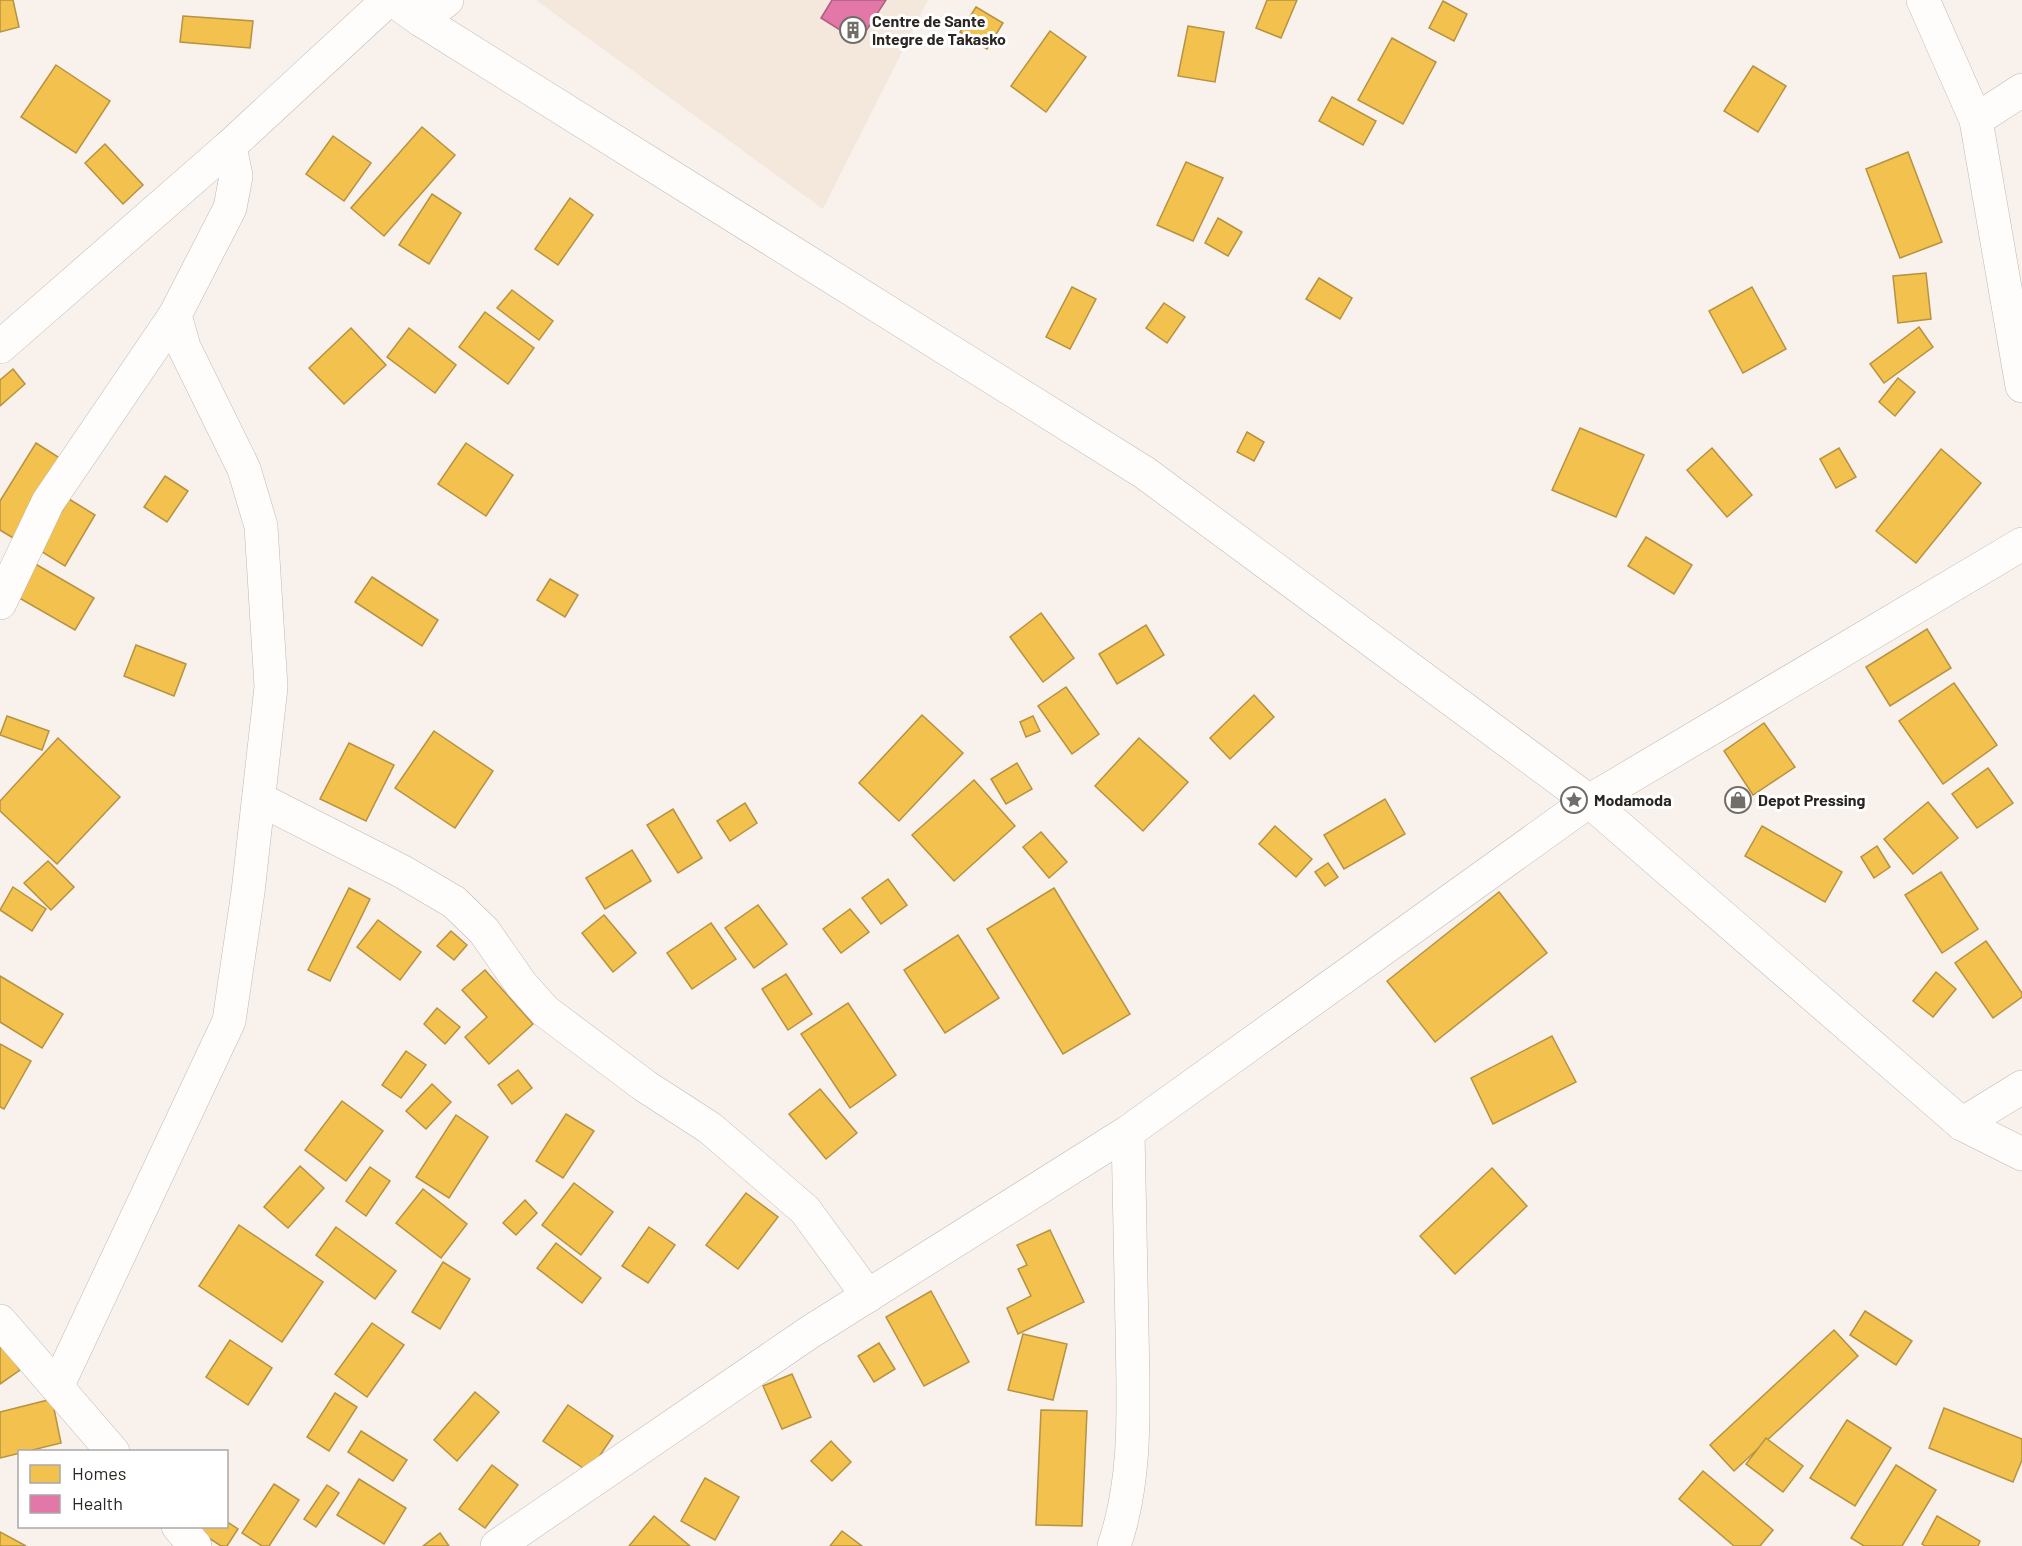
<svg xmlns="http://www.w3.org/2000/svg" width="2022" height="1546" font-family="Barlow,sans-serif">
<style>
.built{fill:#f4e7db}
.homes{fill:#f2c14e;stroke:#b69241;stroke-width:1.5}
.health{fill:#e377a8;stroke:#ac5f80;stroke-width:1.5}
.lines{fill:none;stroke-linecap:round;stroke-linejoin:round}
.street-casing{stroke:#beb9b4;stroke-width:34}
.street{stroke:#fefdfc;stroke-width:33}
.labels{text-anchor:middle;stroke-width:6;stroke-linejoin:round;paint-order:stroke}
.poi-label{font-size:16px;font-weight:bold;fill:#2b2622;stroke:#fff;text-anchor:start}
</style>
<rect width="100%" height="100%" fill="#f9f2ec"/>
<polygon class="built" points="538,0 928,0 823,209 537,1"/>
<g class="homes">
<polygon points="0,0 13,0 19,27 0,32"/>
<polygon points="1267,0 1297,0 1281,38 1256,28"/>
<polygon points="1443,1 1467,14 1454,41 1429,28"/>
<polygon points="976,7 1003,23 987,49 960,32"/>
<polygon points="183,16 253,21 250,48 180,42"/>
<polygon points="1188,26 1224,32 1215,82 1178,76"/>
<polygon points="1050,31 1086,57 1046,112 1011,86"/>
<polygon points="1392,38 1436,62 1403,124 1358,100"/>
<polygon points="56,65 110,101 76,153 21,117"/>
<polygon points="1753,66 1786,86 1758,132 1724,111"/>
<polygon points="1332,97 1376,121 1363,145 1319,121"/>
<polygon points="422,127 455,155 384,236 351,208"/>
<polygon points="333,136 371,163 344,201 306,174"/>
<polygon points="105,144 143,185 123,204 85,163"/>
<polygon points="1908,152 1942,242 1900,258 1866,169"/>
<polygon points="1186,162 1223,178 1193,241 1157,225"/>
<polygon points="432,194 461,213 429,264 399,245"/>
<polygon points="570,198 593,215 558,265 535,249"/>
<polygon points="1218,218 1242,232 1228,256 1205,243"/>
<polygon points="1926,273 1931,319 1898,323 1893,276"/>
<polygon points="1319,278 1352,298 1340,319 1306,299"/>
<polygon points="1072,287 1096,299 1070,349 1046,337"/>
<polygon points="1752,287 1786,349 1743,373 1709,311"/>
<polygon points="512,290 553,321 539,340 497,308"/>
<polygon points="1164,303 1185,317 1167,343 1146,328"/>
<polygon points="485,312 534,348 508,384 459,347"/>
<polygon points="1919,327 1933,347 1884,383 1870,364"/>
<polygon points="351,328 386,365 344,404 309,368"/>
<polygon points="409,328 456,365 435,393 387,357"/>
<polygon points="13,369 25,384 0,406 0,380"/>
<polygon points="1898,378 1915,392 1895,416 1879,402"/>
<polygon points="1580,428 1644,455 1616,517 1552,490"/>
<polygon points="1247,432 1264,442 1254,461 1237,452"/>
<polygon points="36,443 66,462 18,541 0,530 0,501"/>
<polygon points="466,443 513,475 486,516 438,484"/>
<polygon points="1712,448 1752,495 1727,517 1687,470"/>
<polygon points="1839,448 1856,477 1836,488 1820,459"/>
<polygon points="1941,449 1981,483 1916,563 1876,531"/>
<polygon points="165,476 188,491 167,522 144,507"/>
<polygon points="69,499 95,515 65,566 39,550"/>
<polygon points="1646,537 1692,565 1674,594 1628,566"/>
<polygon points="32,562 94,598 75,630 14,595"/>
<polygon points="372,577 438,620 422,646 355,602"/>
<polygon points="550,579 578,595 565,617 537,600"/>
<polygon points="1041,613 1074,658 1043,682 1010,637"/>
<polygon points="1146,625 1164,655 1117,684 1099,654"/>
<polygon points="1927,629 1951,668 1890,706 1866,667"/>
<polygon points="136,645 186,664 174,696 124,676"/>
<polygon points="1954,683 1997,745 1943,784 1899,721"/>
<polygon points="1066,687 1099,734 1072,754 1038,706"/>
<polygon points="1254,695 1274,717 1230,759 1210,738"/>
<polygon points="922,715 963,753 899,821 859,783"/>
<polygon points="7,716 49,731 42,750 0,735"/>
<polygon points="1033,716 1040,731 1026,737 1020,722"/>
<polygon points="1764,723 1795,767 1753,795 1724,751"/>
<polygon points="434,731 493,771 455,828 395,788"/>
<polygon points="58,738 120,797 57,864 0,811 0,801"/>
<polygon points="1139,738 1188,782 1143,831 1095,786"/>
<polygon points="349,743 394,765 366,821 320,799"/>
<polygon points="1017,763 1032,789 1006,804 991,779"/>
<polygon points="1988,768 2013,803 1977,828 1952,794"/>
<polygon points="974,780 1015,826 954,881 912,835"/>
<polygon points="1385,799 1405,834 1344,869 1324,835"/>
<polygon points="1928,802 1958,838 1913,874 1884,839"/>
<polygon points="745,803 757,823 730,841 717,821"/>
<polygon points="673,809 702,858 678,873 647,825"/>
<polygon points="1275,826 1312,859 1296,877 1259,844"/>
<polygon points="1762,826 1842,872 1825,902 1745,856"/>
<polygon points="1041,832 1067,862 1049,878 1023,847"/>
<polygon points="1877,846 1890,867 1874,878 1861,857"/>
<polygon points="632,850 651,881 605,909 586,878"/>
<polygon points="48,861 74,887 51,910 24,883"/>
<polygon points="1328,863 1338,877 1325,886 1315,872"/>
<polygon points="1941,872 1978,929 1942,953 1905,895"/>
<polygon points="888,879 907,905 881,924 862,898"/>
<polygon points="13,887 46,909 32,931 0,910"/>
<polygon points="349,888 370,899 330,981 308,970"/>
<polygon points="1054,888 1130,1014 1063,1054 987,929"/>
<polygon points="1499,892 1547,953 1435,1042 1387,981"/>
<polygon points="758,905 787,944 754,968 725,928"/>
<polygon points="850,909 869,932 841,953 823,929"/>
<polygon points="604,915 636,953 613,972 582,933"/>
<polygon points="378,920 421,952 400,980 357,947"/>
<polygon points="711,923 736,959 692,989 667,953"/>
<polygon points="451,931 467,945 454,960 437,946"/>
<polygon points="958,935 999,998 945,1033 904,970"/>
<polygon points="1986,941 2022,993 2022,997 1993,1018 1955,963"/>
<polygon points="485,970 533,1024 489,1064 465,1037 487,1017 462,990"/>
<polygon points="1936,972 1956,989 1933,1017 1913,1001"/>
<polygon points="786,974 812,1014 788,1030 762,989"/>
<polygon points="0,976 63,1014 42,1048 0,1022"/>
<polygon points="848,1003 896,1075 850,1108 801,1034"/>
<polygon points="437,1008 460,1027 445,1044 424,1024"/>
<polygon points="1552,1036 1576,1082 1493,1124 1471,1078"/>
<polygon points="0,1044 31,1061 4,1109 0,1107"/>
<polygon points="406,1051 426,1065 401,1098 382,1085"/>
<polygon points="518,1070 532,1088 512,1104 498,1085"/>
<polygon points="432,1084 451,1102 426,1129 406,1111"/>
<polygon points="820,1089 857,1133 826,1159 789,1114"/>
<polygon points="342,1101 383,1131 346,1181 305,1150"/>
<polygon points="566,1114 594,1131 563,1178 536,1161"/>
<polygon points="456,1115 488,1137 449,1198 416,1177"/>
<polygon points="300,1166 324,1188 288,1228 264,1207"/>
<polygon points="370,1167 390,1181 366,1216 346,1201"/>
<polygon points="1492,1168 1527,1206 1455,1274 1420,1236"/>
<polygon points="574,1183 613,1212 581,1255 542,1225"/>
<polygon points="423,1189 467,1224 441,1258 396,1223"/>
<polygon points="746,1193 778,1217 738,1269 706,1245"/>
<polygon points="525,1200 537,1213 516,1235 503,1223"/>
<polygon points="239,1225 323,1282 282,1342 199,1286"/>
<polygon points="336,1227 396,1271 375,1299 316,1255"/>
<polygon points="649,1227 675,1245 648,1283 622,1266"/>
<polygon points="1050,1230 1084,1302 1018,1334 1007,1308 1031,1296 1018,1269 1027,1265 1017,1245"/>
<polygon points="556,1243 601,1278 582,1303 537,1268"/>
<polygon points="443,1262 470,1279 440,1329 412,1312"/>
<polygon points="931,1291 969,1362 924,1386 886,1317"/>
<polygon points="1865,1311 1912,1341 1896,1365 1850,1335"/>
<polygon points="372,1323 404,1345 367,1397 335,1374"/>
<polygon points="1834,1330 1858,1356 1734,1471 1710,1445"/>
<polygon points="1023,1334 1067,1344 1053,1400 1008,1390"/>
<polygon points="230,1340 272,1368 248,1405 206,1377"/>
<polygon points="0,1341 20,1370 0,1384"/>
<polygon points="879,1343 895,1369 874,1382 858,1356"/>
<polygon points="792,1374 811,1417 782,1429 763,1386"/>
<polygon points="475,1392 499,1412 457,1461 434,1440"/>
<polygon points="335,1393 357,1407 329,1451 307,1437"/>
<polygon points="52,1399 61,1443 0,1458 0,1412"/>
<polygon points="568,1405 613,1436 589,1472 543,1441"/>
<polygon points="1944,1408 2022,1439 2022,1460 2013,1482 1929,1448"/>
<polygon points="1041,1410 1087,1411 1082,1526 1036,1525"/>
<polygon points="1847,1420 1891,1448 1855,1506 1810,1478"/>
<polygon points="361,1431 407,1460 393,1481 348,1452"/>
<polygon points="1766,1438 1803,1466 1783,1492 1746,1464"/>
<polygon points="831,1441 851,1462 832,1481 811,1461"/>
<polygon points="492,1465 518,1485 485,1528 459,1509"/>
<polygon points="1896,1465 1936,1490 1902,1546 1864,1546 1851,1538"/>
<polygon points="1703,1471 1773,1530 1760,1546 1734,1546 1679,1499"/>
<polygon points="705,1478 739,1497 715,1540 681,1521"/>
<polygon points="359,1479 406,1508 384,1544 337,1515"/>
<polygon points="274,1484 299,1500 269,1546 262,1546 242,1533"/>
<polygon points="327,1485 339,1493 316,1527 304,1519"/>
<polygon points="654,1516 690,1546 629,1546"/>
<polygon points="1937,1516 1980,1541 1978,1546 1925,1546 1922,1544"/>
<polygon points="226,1521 238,1529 227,1546 221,1546 195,1529 197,1526 226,1526"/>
<polygon points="842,1531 862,1546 830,1546"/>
<polygon points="0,1532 26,1546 0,1546"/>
<polygon points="440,1533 449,1546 423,1546"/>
</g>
<polygon class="health" points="832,0 886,0 859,42 821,18"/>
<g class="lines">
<defs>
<g id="street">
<polyline points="393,0 421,20 1145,473 1589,801 1962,1124 2022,1154"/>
<polyline points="1923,0 1976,120 2022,386"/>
<polyline points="421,20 447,0"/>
<polyline points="1976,120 2022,90"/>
<polyline points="0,347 230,146 388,0"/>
<polyline points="0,603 48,502 175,315"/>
<polyline points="259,799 403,872 454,902 484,931 521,984 545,1011 645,1086 710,1128 805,1210 868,1296"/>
<polyline points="1962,1124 2022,1087"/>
<polyline points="0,1321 113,1452"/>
<polyline points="57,1387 229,1021 248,892 271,687 261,526 244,469 184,347 175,315 230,208 236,176 230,146"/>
<polyline points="178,1526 195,1546"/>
<polyline points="497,1546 810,1332 1128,1132 1589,801 2022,544"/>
<path d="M 1114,1546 C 1138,1477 1133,1401 1132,1328 C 1131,1263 1129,1197 1128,1132"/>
</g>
</defs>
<use href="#street" class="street-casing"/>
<use href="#street" class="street"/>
</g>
<defs>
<symbol id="building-ring" viewBox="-11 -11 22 22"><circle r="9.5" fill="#fff" stroke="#736d69" stroke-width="1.5"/><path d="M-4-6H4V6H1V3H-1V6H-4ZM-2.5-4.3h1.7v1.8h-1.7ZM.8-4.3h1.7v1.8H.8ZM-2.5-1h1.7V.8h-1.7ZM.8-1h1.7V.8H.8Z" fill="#736d69"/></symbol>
<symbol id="sight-ring" viewBox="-11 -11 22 22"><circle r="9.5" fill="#fff" stroke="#736d69" stroke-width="1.5"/><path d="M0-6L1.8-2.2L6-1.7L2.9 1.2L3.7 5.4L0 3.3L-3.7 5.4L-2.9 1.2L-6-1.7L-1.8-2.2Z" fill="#736d69"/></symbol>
<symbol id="shop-ring" viewBox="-11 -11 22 22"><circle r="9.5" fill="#fff" stroke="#736d69" stroke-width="1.5"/><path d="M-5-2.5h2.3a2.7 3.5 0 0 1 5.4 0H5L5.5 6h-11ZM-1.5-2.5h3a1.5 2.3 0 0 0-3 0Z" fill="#736d69"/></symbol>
</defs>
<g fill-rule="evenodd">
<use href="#building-ring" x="838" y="15" width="30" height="30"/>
<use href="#sight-ring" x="1559" y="785" width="30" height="30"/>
<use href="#shop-ring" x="1723" y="785" width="30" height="30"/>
</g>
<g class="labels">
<g class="poi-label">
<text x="872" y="27">Centre de Sante<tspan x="872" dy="18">Integre de Takasko</tspan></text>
<text x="1594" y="806">Modamoda</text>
<text x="1758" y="806">Depot Pressing</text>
</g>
</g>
<rect x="18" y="1450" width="210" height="78" fill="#ffffff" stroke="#aaa8a7" stroke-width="1.5"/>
<rect x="30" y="1465" width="30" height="18" fill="#f2c14e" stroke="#aaa8a7" stroke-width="1.5"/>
<text x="72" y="1480" font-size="18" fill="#2b2622">Homes</text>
<rect x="30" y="1495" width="30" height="18" fill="#e377a8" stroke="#aaa8a7" stroke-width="1.5"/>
<text x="72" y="1510" font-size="18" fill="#2b2622">Health</text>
</svg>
